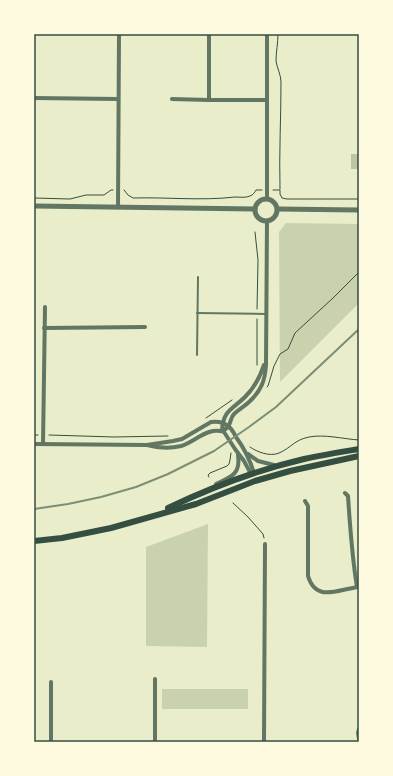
<svg xmlns="http://www.w3.org/2000/svg" width="393" height="776" font-family="Montserrat,sans-serif">
<style>
.green{fill:#cad2ad}
.building{fill:#bcc5a7}
.lines{fill:none;stroke-linecap:round;stroke-linejoin:round}
.path{stroke:#344e41;stroke-width:1}
.service{stroke:#617663;stroke-width:2}
.minor{stroke:#617663;stroke-width:4}
.tertiary{stroke:#617663;stroke-width:5}
.primary{stroke:#344e41;stroke-width:6}
.rail{stroke:#7c8e77;stroke-width:2}
.neatline{fill:none;stroke:#344e41;stroke-width:1.5}
</style>
<rect width="100%" height="100%" fill="#e9edc9"/>
<g class="green">
<polygon points="286,223 359,224 359,303 280,382 279,232"/>
<polygon points="208,524 207,647 146,646 146,547"/>
<rect x="162" y="689" width="86" height="20"/>
</g>
<rect class="building" x="351" y="154" width="8" height="15"/>
<g class="lines">
<g class="path">
<path d="M 278,34 C 278,43 276,52 276,61 C 277,68 281,75 281,82 C 281,118 279,153 280,189"/>
<path d="M 124,190 L 128,195 L 133,198 C 167,197 201,201 235,197 C 240,197 246,198 250,196 C 253,195 255,192 256,190 L 262,190"/>
<polyline points="273,190 280,190 280,194 282,198 287,199 359,199"/>
<polyline points="34,198 70,199 86,195 104,195 111,190 113,190"/>
<polyline points="255,232 258,260 257,309"/>
<polyline points="257,365 257,319"/>
<polyline points="267,387 268,386 274,366 280,354 288,349 295,333 333,298 359,272"/>
<polyline points="206,418 232,400"/>
<polyline points="34,435 38,435"/>
<polyline points="49,435 114,437 168,436"/>
<path d="M 250,447 C 257,452 270,457 279,453 C 291,448 294,440 309,437 C 325,434 343,439 359,440"/>
<polyline points="209,477 208,475 210,473 227,466 229,464 230,460 231,453"/>
<polyline points="233,503 248,517 263,534 264,538"/>
</g>
<g class="service">
<polyline points="197,313 266,314"/>
<polyline points="197,355 198,277"/>
</g>
<g class="minor">
<polyline points="209,34 209,100 267,100"/>
<polyline points="34,98 118,99"/>
<polyline points="172,99 209,100"/>
<polyline points="267,198 267,34"/>
<polyline points="118,207 119,34"/>
<polyline points="44,328 145,327"/>
<path d="M 222,431 C 224,430 228,428 229,425 C 231,421 231,417 234,414 C 239,409 245,406 249,402 C 261,391 265,381 266,365 L 267,221"/>
<path d="M 222,431 C 223,410 232,410 245,397 C 254,388 260,377 264,365"/>
<path d="M 34,444 L 147,445 C 158,448 169,449 181,446 C 195,442 208,426 224,432 L 235,449 L 244,461 L 251,474"/>
<polyline points="43,444 45,307"/>
<path d="M 147,445 L 173,441 L 182,439 L 211,422 C 218,421 224,422 229,427 C 232,429 234,433 236,437 C 244,448 250,460 254,473"/>
<polyline points="248,454 258,461 274,465"/>
<path d="M 216,484 C 231,477 241,474 238,455"/>
<path d="M 345,493 L 348,496 C 350,527 352,557 357,587"/>
<path d="M 305,501 L 308,506 L 308,576 C 316,603 338,589 359,587"/>
<polyline points="359,729 358,733 359,739"/>
<polyline points="51,742 51,682"/>
<polyline points="155,742 155,679"/>
<polyline points="264,742 265,544"/>
</g>
<g class="tertiary">
<circle cx="266" cy="210" r="11"/>
<polyline points="34,206 255,209"/>
<polyline points="278,209 359,210"/>
</g>
<g class="primary">
<path d="M 168,508 C 212,487 257,470 304,459 C 322,455 341,452 359,449"/>
<polyline points="34,541 62,538 111,528 196,504 255,481 290,471 359,456"/>
</g>
<polyline class="rail" points="34,509 68,504 101,497 136,487 168,474 214,451 249,427 276,407 359,329"/>
</g>
<rect width="393" height="776" fill="none" stroke="#fefae0" stroke-width="70"/>
<rect x="35" y="35" width="323" height="706" class="neatline"/>
</svg>
